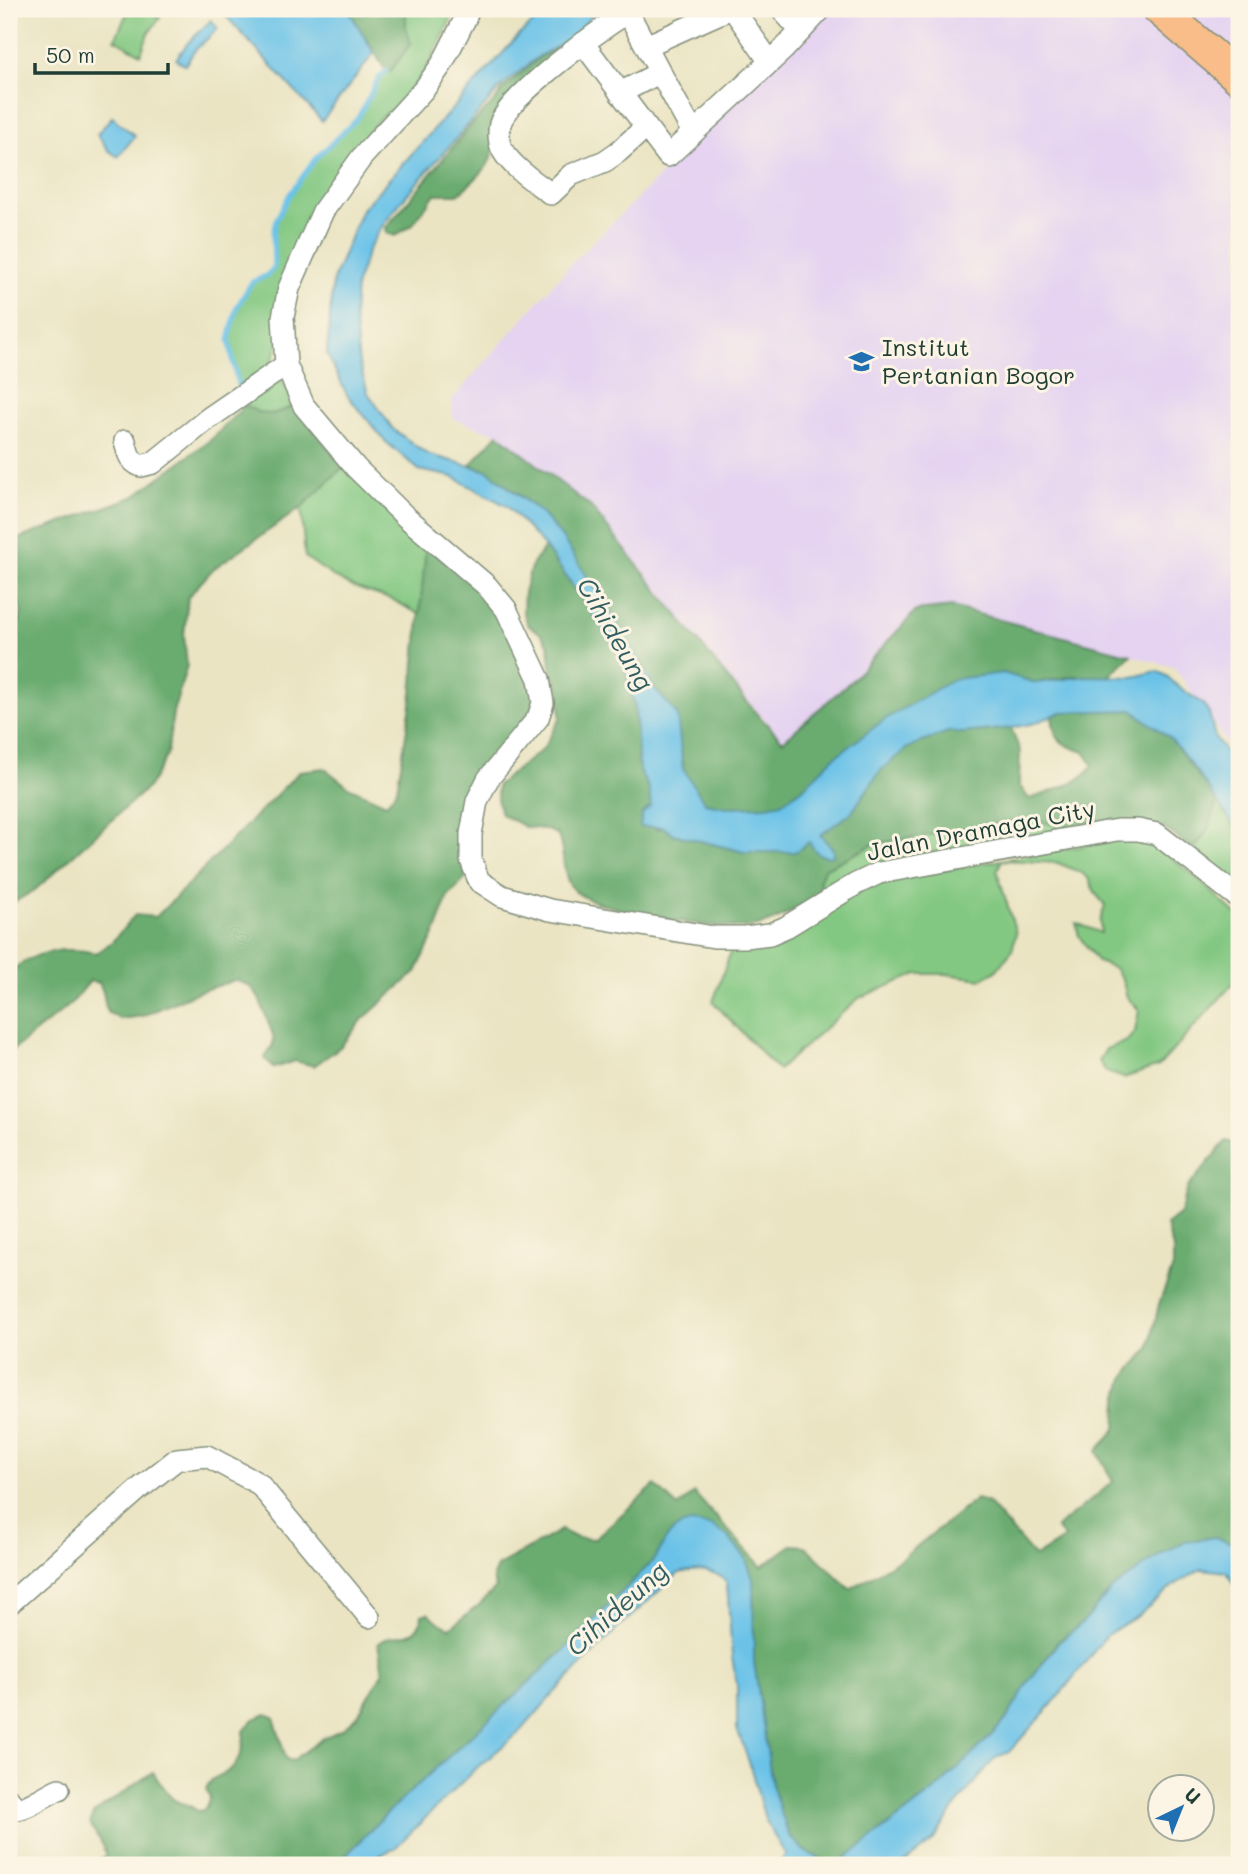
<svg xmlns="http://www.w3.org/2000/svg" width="1248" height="1874" font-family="Mali,sans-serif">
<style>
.built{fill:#e5d3f1}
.green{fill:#83c882;stroke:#51825b;stroke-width:2}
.forest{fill:#6aac70;stroke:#447452;stroke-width:2}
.water{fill:#6bc2e8;stroke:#45808e;stroke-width:2}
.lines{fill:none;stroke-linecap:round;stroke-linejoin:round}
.stream{stroke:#6bc2e8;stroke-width:5}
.minor-casing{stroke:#84907c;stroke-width:24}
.highway-casing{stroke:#84907c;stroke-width:35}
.minor{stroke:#fff;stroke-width:21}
.highway{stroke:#f8bd89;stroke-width:32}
.labels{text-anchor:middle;stroke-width:6;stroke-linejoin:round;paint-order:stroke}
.poi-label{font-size:24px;fill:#1f3d34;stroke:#fcf5e5;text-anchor:start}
.street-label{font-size:24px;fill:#1f3d34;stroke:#fcf5e5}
.water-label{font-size:26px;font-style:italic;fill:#325e61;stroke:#fcf5e5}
</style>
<rect width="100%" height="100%" fill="#fcf5e5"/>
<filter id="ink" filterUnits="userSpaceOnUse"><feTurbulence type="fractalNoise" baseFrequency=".0143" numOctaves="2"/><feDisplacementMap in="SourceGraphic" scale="14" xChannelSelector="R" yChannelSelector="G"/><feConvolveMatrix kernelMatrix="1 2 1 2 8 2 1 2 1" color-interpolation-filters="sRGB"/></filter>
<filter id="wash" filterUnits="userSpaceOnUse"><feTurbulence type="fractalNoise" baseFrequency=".00686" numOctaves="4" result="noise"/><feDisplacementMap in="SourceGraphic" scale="28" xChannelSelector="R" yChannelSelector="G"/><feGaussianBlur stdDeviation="1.57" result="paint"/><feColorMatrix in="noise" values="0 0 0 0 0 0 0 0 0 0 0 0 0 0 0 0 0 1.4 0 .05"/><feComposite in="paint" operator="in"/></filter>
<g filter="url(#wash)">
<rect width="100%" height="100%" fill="#eae4c3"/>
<polygon class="built" points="822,9 1239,9 1239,761 1174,667 952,607 852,680 783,741 718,666 591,507 498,434 453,419 452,400 571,264 725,111"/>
<g class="green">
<polygon points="129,9 145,9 160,18 148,34 141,54 115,39"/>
<path d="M 406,9 L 455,9 C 445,35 419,87 398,106 C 393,111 385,113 380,118 L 336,175 L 273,360 C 265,371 251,383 238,385 L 229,340 L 237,307 L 252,282 L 266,276 L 274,267 L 273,234 L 276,220 L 290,194 L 316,158 L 358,118 L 379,78 L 386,71 L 390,72 L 406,29 Z"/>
<path d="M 281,378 L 295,405 C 275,416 264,418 245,405 Z"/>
<polygon points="343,467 426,547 427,567 421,615 393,600 353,587 334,577 305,557 301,508"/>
<path d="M 1217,800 L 1239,833 L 1239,888 L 1193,848 C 1209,834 1211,820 1217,800 Z"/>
<polygon points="1018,820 1043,822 1073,829 910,856 876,866 824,892 819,883 824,869 874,844"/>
<polygon points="1126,838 1152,843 1190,872 1239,917 1239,977 1159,1066 1124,1078 1106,1072 1099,1061 1106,1049 1127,1041 1135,1032 1139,1010 1127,997 1122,979 1114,968 1098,962 1079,936 1076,923 1101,933 1100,921 1105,905 1095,893 1089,879 1082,873 1058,863 1002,860 997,871 1016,933 1012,951 995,972 981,979 947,974 917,974 859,998 778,1070 713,1002 733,945 766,942 794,930 866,888 893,879"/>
</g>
<g class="forest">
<polygon points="348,9 406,9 406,29 411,43 390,72 386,71"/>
<path d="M 568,44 L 546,80 L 495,141 C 493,167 477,178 458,194 L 435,194 L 412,225 L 395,236 L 387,233 L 385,229 L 471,125 L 494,102 L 503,89 L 540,57 Z"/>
<path d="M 245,405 C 264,418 275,416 295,405 L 343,467 L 301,508 L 213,569 L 188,597 L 184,635 L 187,665 L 173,713 L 167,755 L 149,786 L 35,890 L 9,905 L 9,632 L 20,621 L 21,611 L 18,602 L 9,600 L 9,542 L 133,497 L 213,438 Z"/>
<polygon points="498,434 591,507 718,666 757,714 783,741 852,680 916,611 952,607 1131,655 1108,677 1073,676 1036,683 1003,673 990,676 832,759 802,789 781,803 767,806 727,807 705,803 683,769 677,714 654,688 628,640 561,536 541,513 518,494 488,471 470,465"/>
<path d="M 426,547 C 439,556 453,565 465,576 C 499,609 526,657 535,703 C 519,728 498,748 481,772 C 460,804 461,843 466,878 L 447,898 L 437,929 L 416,972 L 362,1020 L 340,1047 L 314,1066 L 295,1061 L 273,1068 L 265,1058 L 273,1044 L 273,1035 L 259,998 L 250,986 L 236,980 L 200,991 L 143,1016 L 120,1019 L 107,1012 C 104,1001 105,992 99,983 L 90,981 L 71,1004 L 9,1053 L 9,973 C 31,951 66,946 96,953 L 112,942 L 135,915 L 156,917 L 300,771 L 324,768 L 350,788 L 386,804 L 397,789 L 411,704 Z"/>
<path d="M 545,547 L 621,655 L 635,706 L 639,770 L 649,789 L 651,806 L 642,814 L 656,829 L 663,827 L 673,834 L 744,852 L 795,852 L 809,842 L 833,856 L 833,849 L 820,835 L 851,813 L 880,771 L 907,748 L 950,731 L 962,733 L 1011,728 L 1020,751 L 1019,785 L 1029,799 C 1049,792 1081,784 1093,765 L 1084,752 C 1062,745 1054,741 1052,716 L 1061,712 L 1132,710 L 1170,738 L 1217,800 C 1211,820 1209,834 1193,848 L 1162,827 L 1073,829 L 1043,822 L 1018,820 L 874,844 L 824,869 L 819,882 L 824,892 C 803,905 781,920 757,926 C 728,933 593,911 574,890 C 560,876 566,850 557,834 L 545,829 L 525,827 L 501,814 L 497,799 L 497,785 L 543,749 L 560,719 L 560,692 L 551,669 L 549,645 L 541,634 L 528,625 L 523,611 L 524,592 L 531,567 Z"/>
<path d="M 1226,1141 L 1239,1145 L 1239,1546 L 1215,1537 L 1184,1542 L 1158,1556 L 1111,1590 L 1082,1623 L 1058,1642 L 1029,1681 L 1006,1720 L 978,1749 L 933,1792 L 839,1863 L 829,1863 L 804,1851 L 789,1835 L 782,1816 L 772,1785 L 754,1662 L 753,1579 L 662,1546 L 660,1554 L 563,1651 L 382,1818 L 337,1865 L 91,1865 L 107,1855 L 90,1823 L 93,1814 L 153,1772 C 159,1781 166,1795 176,1801 C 185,1805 187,1802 197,1811 L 204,1810 L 210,1798 L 206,1789 C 213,1773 222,1778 232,1768 C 241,1758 244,1744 244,1731 L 254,1719 L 266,1714 L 274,1717 L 286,1759 L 292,1761 L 323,1738 L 343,1729 L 358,1715 L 383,1672 L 378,1644 C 396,1628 417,1646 422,1615 L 428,1613 L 441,1624 L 450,1628 L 479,1605 L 495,1589 L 493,1576 L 497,1567 L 561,1530 L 577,1538 L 594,1539 L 655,1485 L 678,1507 L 694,1493 L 762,1567 L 791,1545 L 805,1546 L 850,1589 L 902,1558 L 976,1499 L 987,1502 L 1035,1557 L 1065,1538 L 1056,1528 L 1113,1482 L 1097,1451 L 1116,1429 L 1118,1399 L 1124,1378 L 1149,1349 L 1159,1304 L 1173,1267 L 1173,1248 L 1166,1225 L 1180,1214 L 1188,1187 Z"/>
</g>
<g class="water">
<polygon points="222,9 348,9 374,53 322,121 225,15"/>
<path d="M 550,9 L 595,9 L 595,11 L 575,37 L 539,56 L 502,86 L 403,199 L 380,229 L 369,248 L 356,284 L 354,316 L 359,363 L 368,393 L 393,429 L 427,454 L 488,471 L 541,513 L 561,536 L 628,640 L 654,688 L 677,714 L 683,769 L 705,803 L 727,807 L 767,806 L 781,803 L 802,789 L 832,759 L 884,720 L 954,679 L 1003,673 L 1036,683 L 1086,676 L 1133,677 L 1157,671 L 1167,676 L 1175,684 L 1203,704 L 1209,713 L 1215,737 L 1239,770 L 1239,833 L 1197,772 L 1170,738 L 1132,710 L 1061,712 L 1035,723 L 1011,728 L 962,733 L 950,731 L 907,748 L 880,771 L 851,813 L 820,835 L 833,849 L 833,856 C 820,858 816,853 809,842 L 795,852 L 744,852 L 673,834 L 663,827 L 640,827 L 642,814 L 651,806 L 649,789 L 639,770 L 635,706 L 622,657 L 568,579 L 545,547 L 507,506 L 453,477 L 419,470 L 385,441 L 347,395 L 327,354 L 333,280 L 362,209 L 519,35 Z"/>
<polygon points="211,20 218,29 195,50 185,65 176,59 187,44"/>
<polygon points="112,117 135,136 118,157 108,150 97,134"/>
<path d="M 691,1523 L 712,1526 L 727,1536 L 745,1557 L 753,1579 L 754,1662 L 772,1785 L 782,1816 L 789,1835 L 804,1851 L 829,1863 L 839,1863 L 933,1792 L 978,1749 L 1006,1720 L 1029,1681 L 1059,1642 L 1082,1623 L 1111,1590 L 1158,1556 L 1184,1542 L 1215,1537 L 1239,1546 L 1239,1594 L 1227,1572 L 1201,1569 L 1173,1586 L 1139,1615 L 1107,1635 L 1053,1703 L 1009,1752 L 995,1758 L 957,1804 L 933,1841 L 907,1861 L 901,1865 L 868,1865 L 859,1863 L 853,1865 L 778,1865 L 786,1855 L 766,1822 L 749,1762 L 737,1729 L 737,1686 L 732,1657 L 727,1583 C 716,1569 696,1569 679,1573 L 617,1629 L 553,1694 L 522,1730 L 473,1771 L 395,1848 L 376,1857 L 368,1865 L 337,1865 L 382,1818 L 563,1651 L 651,1563 C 667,1545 663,1529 691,1523 Z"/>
</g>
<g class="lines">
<polyline class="stream" points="238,385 229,340 237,307 252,282 266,276 274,268 273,234 276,220 290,194 316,158 358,118 379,78 386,71"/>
</g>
</g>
<g filter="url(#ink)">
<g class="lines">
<defs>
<g id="minor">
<polyline points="468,9 466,17 442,64 425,88 362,157 323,211 289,288 283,317 286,365 304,406 356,468 406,517 487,586 506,609 539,679 543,703 538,718 488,779 477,801 471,834 471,860 479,881 502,896 550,910 714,937 745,937 770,934 786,927 856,884 879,873 1117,830 1138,830 1157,834 1239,898"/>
<polyline points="626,9 693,133"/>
<polyline points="733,9 770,62"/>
<polyline points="781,9 801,31"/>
<path d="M 628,12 C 601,29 508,96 500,124 C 498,132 499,144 503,151 C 513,168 535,182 551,194 L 571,175 L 605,161 L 618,152 L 646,127 L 668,156 L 783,50 L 821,9"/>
<polyline points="583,43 646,127"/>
<polyline points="648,45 729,9"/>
<polyline points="620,93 655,75"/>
<path d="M 125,441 C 128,453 129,461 141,466 L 153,463 L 209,418 L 286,365"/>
<polyline points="9,1604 139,1489 177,1459 207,1456 259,1484 369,1617"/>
<path d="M 9,1800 L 17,1809 C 28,1808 47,1794 59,1789"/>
</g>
<polyline id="highway" points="1159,9 1239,78"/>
</defs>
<use href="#minor" class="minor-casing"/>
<use href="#highway" class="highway-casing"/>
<use href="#minor" class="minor"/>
<use href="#highway" class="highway"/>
</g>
</g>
<defs>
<symbol id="university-bare" viewBox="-9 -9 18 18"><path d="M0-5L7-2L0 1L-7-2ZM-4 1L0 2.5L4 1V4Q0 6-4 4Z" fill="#1f6fb2" stroke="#fcf5e5" stroke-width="2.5" paint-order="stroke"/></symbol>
</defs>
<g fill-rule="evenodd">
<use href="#university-bare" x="844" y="344" width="35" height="35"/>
</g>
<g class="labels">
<g class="poi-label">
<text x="882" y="356">Institut<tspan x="882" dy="28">Pertanian Bogor</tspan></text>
</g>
<g class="street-label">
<text transform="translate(981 831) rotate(-11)" y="8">Jalan Dramaga City</text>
</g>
<g class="water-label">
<text transform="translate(615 634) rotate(60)" y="9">Cihideung</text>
<text transform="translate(617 1609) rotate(-42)" y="9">Cihideung</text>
</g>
</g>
<rect width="1248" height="1874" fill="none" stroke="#fcf5e5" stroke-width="35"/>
<g transform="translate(1181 1808) rotate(43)"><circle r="33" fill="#fcf5e5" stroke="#a4ab9e" stroke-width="2"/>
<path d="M0-5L12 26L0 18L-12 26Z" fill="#1f6fb2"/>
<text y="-10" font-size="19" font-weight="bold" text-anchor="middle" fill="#1f3d34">U</text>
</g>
<path d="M35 63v10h133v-10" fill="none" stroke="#1f3d34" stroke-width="3.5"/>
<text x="46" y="63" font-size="21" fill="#1f3d34" stroke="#fcf5e5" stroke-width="5" paint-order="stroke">50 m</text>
</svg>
